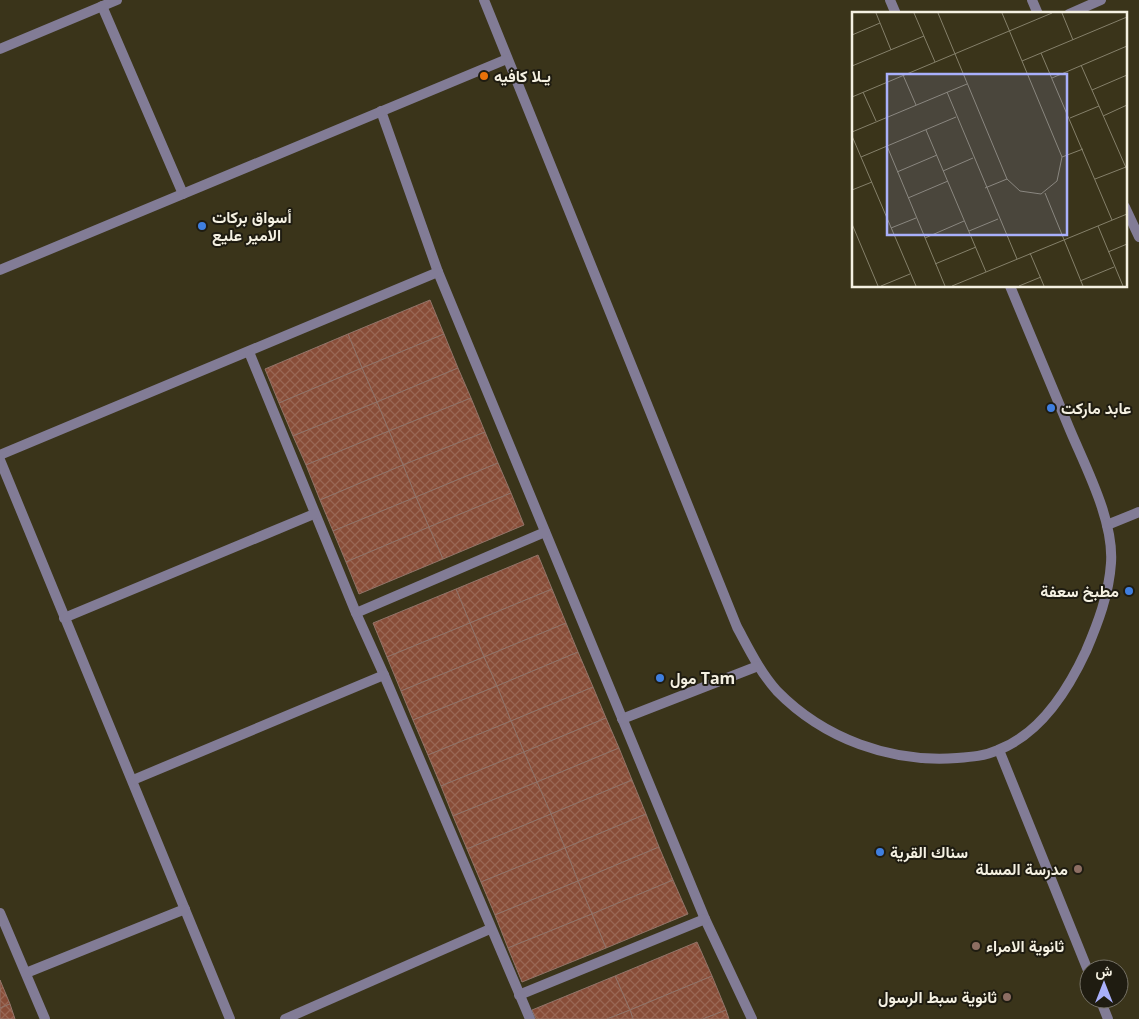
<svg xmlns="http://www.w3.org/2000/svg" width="1139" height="1019" font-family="'Open Sans',Vazirmatn,sans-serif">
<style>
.building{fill:url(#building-cross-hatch);stroke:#927469}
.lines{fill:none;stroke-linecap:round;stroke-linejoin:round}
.street{stroke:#827c96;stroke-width:10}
.food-dot{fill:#e8710a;stroke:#1f1c11;stroke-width:2}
.shop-dot{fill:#3f7fe0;stroke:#1f1c11;stroke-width:2}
.education-dot{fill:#8d6e63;stroke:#1f1c11;stroke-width:2}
.labels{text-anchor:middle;stroke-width:4;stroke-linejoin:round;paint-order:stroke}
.poi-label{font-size:16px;font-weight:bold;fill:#f5f1e2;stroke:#1f1c11;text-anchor:start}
.inset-road{fill:none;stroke:#85806a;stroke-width:1}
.view{fill:#a9b0fc;fill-opacity:0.15;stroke:#a9b0fc;stroke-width:2.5}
.inset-edge{fill:none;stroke:#f5f1e2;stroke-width:2.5}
</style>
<defs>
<pattern id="building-cross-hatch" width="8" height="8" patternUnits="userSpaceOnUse" patternTransform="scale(1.25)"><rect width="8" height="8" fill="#884d38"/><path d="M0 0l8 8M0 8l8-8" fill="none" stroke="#996754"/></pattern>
</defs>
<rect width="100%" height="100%" fill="#3a341a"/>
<g class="building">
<polygon points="430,300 444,334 362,368 348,334"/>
<polygon points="348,334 362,368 279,403 265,369"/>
<polygon points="444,334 458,368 377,402 362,368"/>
<polygon points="362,368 377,402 293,436 279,403"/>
<polygon points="458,368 471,398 389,431 377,402"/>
<polygon points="471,398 485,432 403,465 389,431"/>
<polygon points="377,402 389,431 306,465 293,436"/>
<polygon points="389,431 403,465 320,500 306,465"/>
<polygon points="485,432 498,463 416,497 403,465"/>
<polygon points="498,463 511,493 429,527 416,497"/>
<polygon points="403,465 416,497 333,531 320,500"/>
<polygon points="511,493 524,525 443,559 429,527"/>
<polygon points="416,497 429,527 346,562 333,531"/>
<polygon points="429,527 443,559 359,594 346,562"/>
<polygon points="538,555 552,589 470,623 456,589"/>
<polygon points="456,589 470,623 387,657 373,623"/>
<polygon points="552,589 566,623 484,657 470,623"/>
<polygon points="470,623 484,657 401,691 387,657"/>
<polygon points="566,623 578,652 497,686 484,657"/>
<polygon points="578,652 593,687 511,721 497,686"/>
<polygon points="484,657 497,686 413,720 401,691"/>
<polygon points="497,686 511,721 428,755 413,720"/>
<polygon points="593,687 606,718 524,752 511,721"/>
<polygon points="606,718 619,748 537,782 524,752"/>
<polygon points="511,721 524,752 441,786 428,755"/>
<polygon points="619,748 632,780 551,814 537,782"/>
<polygon points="524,752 537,782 453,816 441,786"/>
<polygon points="632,780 646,814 565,848 551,814"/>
<polygon points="537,782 551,814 467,849 453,816"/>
<polygon points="551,814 565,848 481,882 467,849"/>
<polygon points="646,814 659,847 578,881 565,848"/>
<polygon points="659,847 673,880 592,914 578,881"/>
<polygon points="565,848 578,881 495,915 481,882"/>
<polygon points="673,880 688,914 606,948 592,914"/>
<polygon points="578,881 592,914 508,948 495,915"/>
<polygon points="592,914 606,948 522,982 508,948"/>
<polygon points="697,942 712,976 630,1010 615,976"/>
<polygon points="615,976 630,1010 607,1019 536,1019 532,1010"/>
<polygon points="712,976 726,1010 703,1019 633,1019 630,1010"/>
<polygon points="0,980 10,1004 0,1008"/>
<polygon points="10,1004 15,1019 0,1019 0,1008"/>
<polygon points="630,1010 633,1019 607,1019"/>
<polygon points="726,1010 729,1019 703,1019"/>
</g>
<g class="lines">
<g class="street">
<path d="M 484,0 L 737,627 C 749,649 760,672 777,691 C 824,739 891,763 957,758 C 971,757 985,756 998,750 C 1040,734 1068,690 1086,651 C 1098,623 1109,594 1111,563 C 1114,521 1086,468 1070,430 C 1050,382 1030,334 1010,286"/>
<polyline points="890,0 896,14"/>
<polyline points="1032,0 1038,14"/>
<polyline points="102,6 183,194"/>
<polyline points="1069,14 1101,0"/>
<polyline points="0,49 117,0"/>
<polyline points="381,111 438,272 705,919 752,1019"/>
<polyline points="1125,207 1139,237"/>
<polyline points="0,270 507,59"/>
<polyline points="249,352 356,613 384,675 530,1019"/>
<polyline points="0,455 438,272"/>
<polyline points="0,460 230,1019"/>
<polyline points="1107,525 1139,512"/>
<polyline points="356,613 545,532"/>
<polyline points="64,618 314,514"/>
<polyline points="622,719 758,666"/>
<polyline points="999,750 1089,973"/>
<polyline points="133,780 384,675"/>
<polyline points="0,913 45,1019"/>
<polyline points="26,973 185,909"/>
<polyline points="519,995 705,919"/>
<polyline points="1100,999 1108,1019"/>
<polyline points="285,1019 490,929"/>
</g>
</g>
<circle class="food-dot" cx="484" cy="76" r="5"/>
<g class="shop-dot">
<circle cx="202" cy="226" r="5"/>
<circle cx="1051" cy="408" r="5"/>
<circle cx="1129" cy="591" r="5"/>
<circle cx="660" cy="678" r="5"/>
<circle cx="880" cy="852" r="5"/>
</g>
<g class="education-dot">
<circle cx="1078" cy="869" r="5"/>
<circle cx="976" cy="946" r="5"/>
<circle cx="1007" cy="997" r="5"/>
</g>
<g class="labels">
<g class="poi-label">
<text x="494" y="82">يـلا كافيه</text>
<text x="212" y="223">أسواق بركات<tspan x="212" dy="18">الامير عليع</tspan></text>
<text x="1061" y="414">عابد ماركت</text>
<text x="1119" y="597" text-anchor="end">مطبخ سعفة</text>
<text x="670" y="684">مول Tam</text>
<text x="890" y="858">سناك القرية</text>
<text x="1068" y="875" text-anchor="end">مدرسة المسلة</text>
<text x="986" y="952">ثانوية الامراء</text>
<text x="997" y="1003" text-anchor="end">ثانوية سبط الرسول</text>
</g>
</g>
<g transform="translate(852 12)">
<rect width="275" height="275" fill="#3a341a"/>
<path class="inset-road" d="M 24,1 L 39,38M 62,1 L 83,50M 86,1 L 155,167 L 168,179 L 189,182 L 205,169 L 210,145 L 150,1M 210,1 L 221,28M 0,23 L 28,11M 189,41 L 260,208M 170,49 L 275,5M 229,53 L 275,158M 0,54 L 72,24M 51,63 L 64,93M 200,66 L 275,34M 240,78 L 275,63M 11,80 L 24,109M 95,80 L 165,247M 0,85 L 200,1M 251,104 L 275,93M 218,106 L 247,94M 74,118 L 134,260M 0,120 L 115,72M 0,124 L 64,274M 35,134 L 93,274M 9,145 L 104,105M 210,145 L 231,137M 91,159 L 121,146M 45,160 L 85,143M 243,167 L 274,155M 133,176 L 155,167M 0,178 L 20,170M 193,181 L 231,274M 56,186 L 96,169M 0,212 L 26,274M 246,214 L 271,274M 39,216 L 64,206M 117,219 L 146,207M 73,226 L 112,209M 256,240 L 275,232M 178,241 L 192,274M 83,252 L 124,235M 228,269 L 262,255M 29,274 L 58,262M 100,274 L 275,202M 167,274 L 189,265"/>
<path class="view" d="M 35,62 L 215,62 L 215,223 L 35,223 Z"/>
<rect width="275" height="275" class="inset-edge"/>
</g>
<g transform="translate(1104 984)"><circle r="24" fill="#1f1c11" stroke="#757165"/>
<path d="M0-4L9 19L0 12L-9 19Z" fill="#a9b0fc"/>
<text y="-8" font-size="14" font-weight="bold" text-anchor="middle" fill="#f5f1e2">ش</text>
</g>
</svg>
